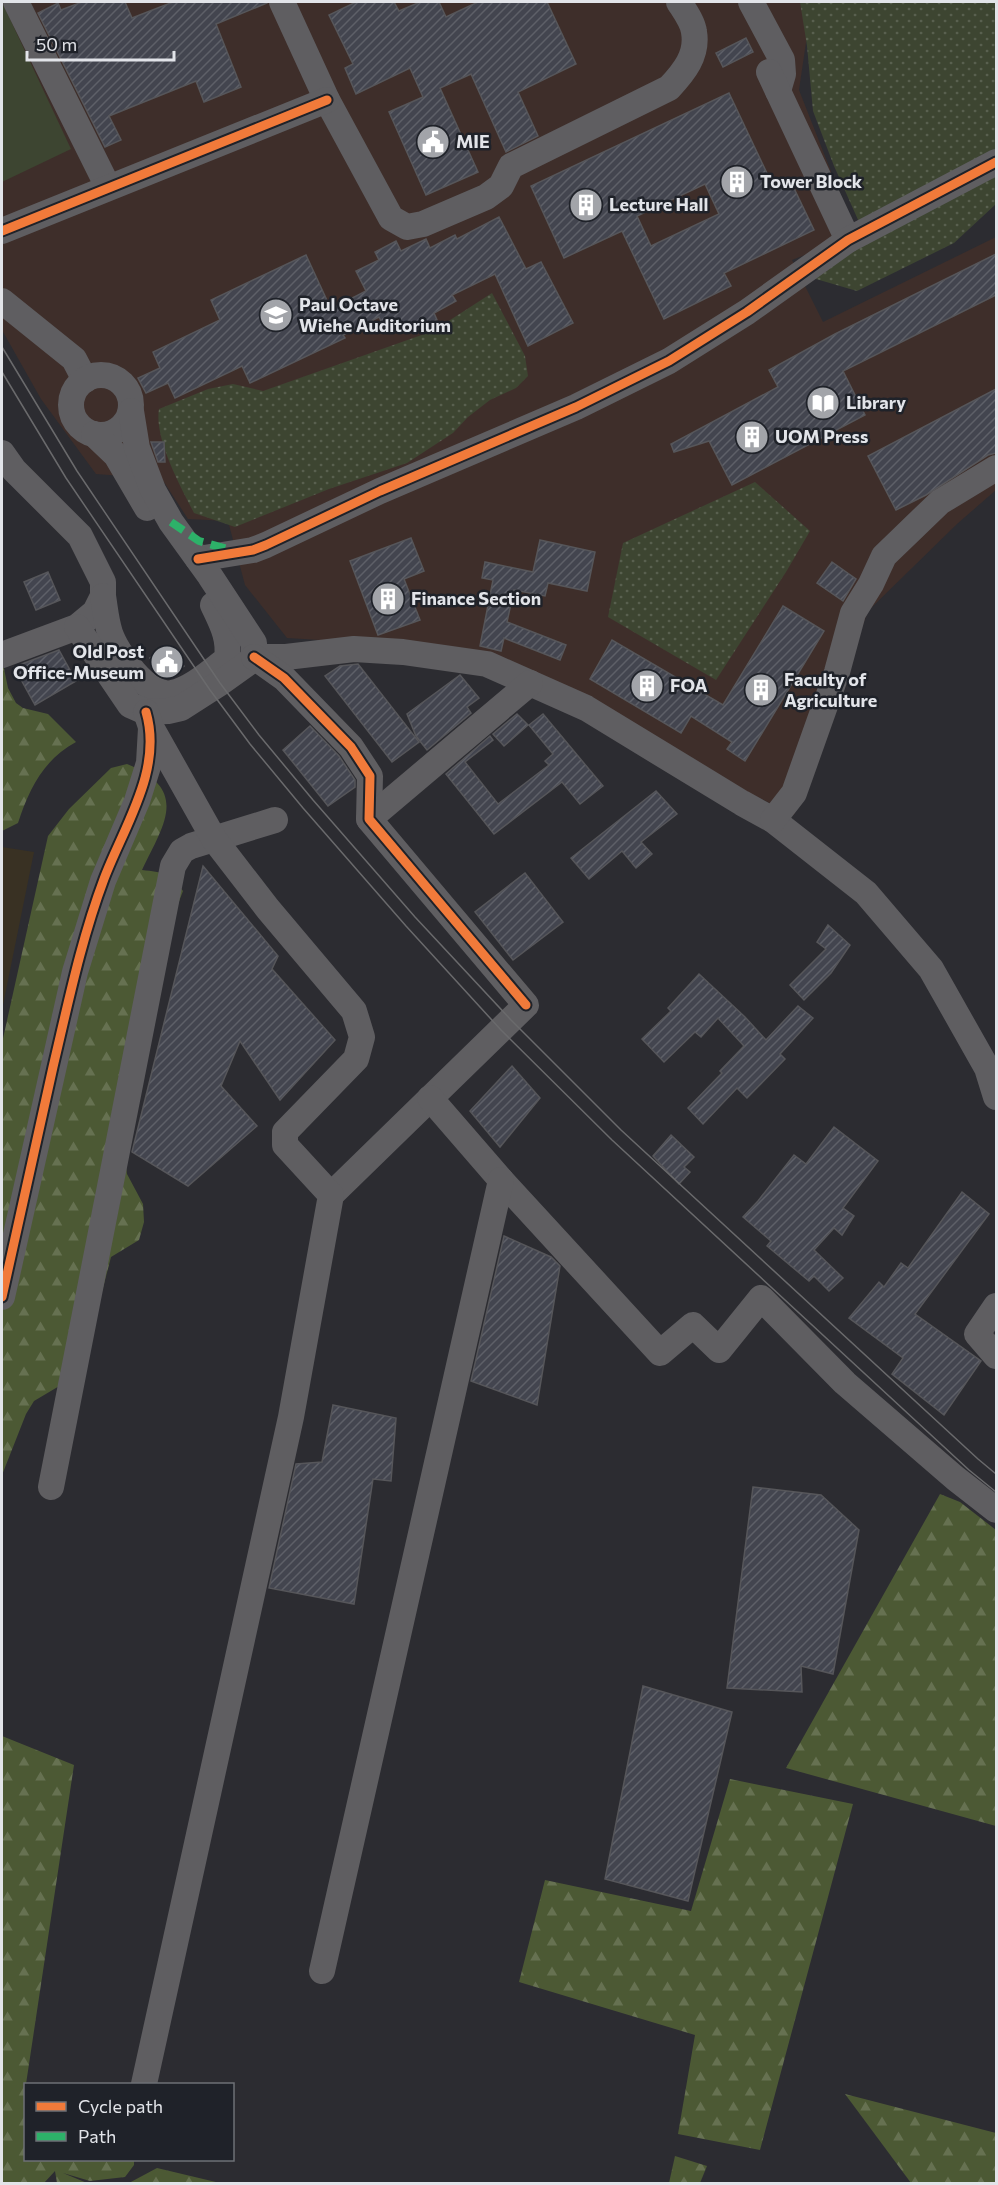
<svg xmlns="http://www.w3.org/2000/svg" width="998" height="2185" font-family="Commissioner,sans-serif">
<style>
.education{fill:#3e2e2a}
.medical{fill:#393123}
.grass{fill:url(#grass-dots)}
.forest{fill:url(#forest-firs)}
.garden{fill:#3d4531}
.building{fill:url(#building-hatch);stroke:#56565a;stroke-width:1.5;fill-rule:evenodd}
.lines{fill:none;stroke-linecap:round;stroke-linejoin:round}
.minor{stroke:#5f5e61;stroke-width:26}
.tram{stroke:#6a6a6c;stroke-width:1.5}
.quiet{stroke:#2db169;stroke-width:8;stroke-dasharray:15 8;stroke-linecap:butt}
.cycleway-casing{stroke:#1f2229;stroke-width:13}
.cycleway{stroke:#f17a3a;stroke-width:9}
.labels{text-anchor:middle;stroke-width:5;stroke-linejoin:round;paint-order:stroke}
.poi-label{font-size:18px;font-weight:bold;fill:#e2e4e9;stroke:#1f2229;text-anchor:start}
</style>
<defs>
<pattern id="grass-dots" width="8" height="8" patternUnits="userSpaceOnUse" patternTransform="scale(1.5)"><rect width="8" height="8" fill="#3d4531"/><path d="M2 2h.1M6 6h.1" fill="none" stroke="#59604f" stroke-width="1.8" stroke-linecap="round"/></pattern>
<pattern id="forest-firs" width="22" height="20" patternUnits="userSpaceOnUse" patternTransform="scale(1.5)"><rect width="22" height="20" fill="#4c5934"/><path d="M5 1l3.5 6h-7zM16 11l3.5 6h-7z" fill="#667151"/></pattern>
<pattern id="building-hatch" width="6" height="6" patternUnits="userSpaceOnUse" patternTransform="scale(1.5)"><rect width="6" height="6" fill="#43454f"/><path d="M-1 1l2-2M0 6l6-6M5 7l2-2" fill="none" stroke="#5e6068"/></pattern>
</defs>
<rect width="100%" height="100%" fill="#2c2c31"/>
<polygon class="education" points="2,2 812,2 799,90 856,235 792,260 823,322 996,237 996,490 957,524 868,611 794,815 739,788 590,701 369,643 287,638 245,585 228,521 188,519 162,479 96,474 41,399 2,330"/>
<polygon class="medical" points="2,847 34,852 2,1010"/>
<g class="grass">
<polygon points="800,2 996,2 996,204 954,243 857,291 816,279 803,267 863,231 834,166 813,111 807,46"/>
<path d="M 492,293 L 525,356 L 528,376 L 516,388 L 490,400 L 468,417 L 453,433 L 407,463 L 329,489 L 235,527 L 194,513 C 180,486 154,438 159,409 L 208,389 L 233,384 L 263,391 L 433,331 Z"/>
<polygon points="755,482 810,531 786,572 716,680 608,617 623,543"/>
</g>
<g class="forest">
<path d="M 2,659 L 8,688 L 16,703 L 23,708 L 48,714 L 76,742 C 44,759 29,789 18,823 L 2,831 Z"/>
<path d="M 127,764 C 190,790 164,824 142,870 C 163,872 170,874 183,891 L 158,956 L 123,1141 L 127,1174 L 143,1204 L 144,1222 L 139,1240 L 111,1257 L 97,1311 L 66,1382 L 34,1401 L 26,1414 L 2,1475 L 2,1043 L 48,836 L 69,809 L 111,768 Z"/>
<polygon points="940,1494 960,1502 996,1530 996,1826 786,1768"/>
<polygon points="2,1736 74,1765 26,2084 26,2160 134,2160 134,2165 125,2177 90,2181 63,2173 87,2183 57,2183 55,2171 44,2183 2,2183"/>
<polygon points="730,1779 853,1804 760,2150 678,2134 695,2035 519,1982 545,1880 691,1911"/>
<polygon points="845,2094 996,2133 996,2183 911,2183"/>
<polygon points="675,2156 707,2166 700,2183 669,2183"/>
<polygon points="157,2168 220,2183 129,2183"/>
</g>
<polygon class="garden" points="2,2 71,149 2,182"/>
<g class="building">
<polygon points="82,2 125,2 132,18 173,2 267,2 267,3 216,24 241,87 204,102 196,81 109,116 121,140 105,147 38,13 58,3 61,10"/>
<polygon points="356,2 394,2 399,11 420,2 439,2 446,17 478,2 547,2 576,64 518,92 538,136 506,152 471,74 440,88 478,172 426,195 389,112 423,97 410,68 356,94 345,68 353,64 329,15"/>
<polygon points="746,38 753,52 723,67 716,53"/>
<path d="M 729,93 L 774,188 L 790,180 L 814,230 L 724,273 L 731,286 L 664,319 L 622,231 L 564,258 L 531,186 ZM 705,184 L 719,214 L 651,246 L 637,216 Z"/>
<polygon points="499,217 526,269 541,262 573,323 528,346 495,274 452,295 456,301 434,313 437,320 413,333 407,322 387,333 379,317 343,335 345,338 250,383 242,366 175,398 168,383 146,393 138,378 160,368 153,352 220,320 211,300 306,255 331,309 366,291 356,271 379,260 375,252 396,241 401,251 426,239 430,248 455,235 457,239"/>
<polygon points="996,254 996,295 843,371 865,415 732,485 709,441 674,452 671,444 778,387 769,370 835,334"/>
<polygon points="996,389 996,453 988,455 926,495 896,510 868,456"/>
<polygon points="151,442 164,442 165,462 158,462"/>
<polygon points="411,538 424,571 404,579 420,620 378,635 350,561"/>
<polygon points="540,540 595,552 587,591 548,583 545,596 514,590 507,622 566,645 560,660 504,638 501,651 480,646 493,580 482,578 485,562 533,572"/>
<polygon points="832,562 856,579 843,601 817,583"/>
<polygon points="48,572 60,600 36,610 24,582"/>
<polygon points="783,606 824,631 745,761 727,749 732,742 691,716 681,733 590,679 612,640 723,705"/>
<polygon points="169,646 184,666 166,678 162,676 150,658"/>
<polygon points="59,650 76,681 35,705 14,667"/>
<polygon points="358,664 419,742 392,762 325,676 340,666"/>
<polygon points="460,675 479,698 467,707 471,713 427,750 416,736 407,714"/>
<polygon points="517,714 528,725 504,746 493,734"/>
<polygon points="543,714 603,786 580,804 562,782 494,834 446,774 490,736 493,740 465,762 498,804 549,765 545,761 553,754 529,725"/>
<polygon points="310,726 339,756 355,780 355,787 328,806 283,750"/>
<polygon points="656,791 677,814 641,842 652,854 636,868 622,851 589,879 571,858"/>
<polygon points="203,866 278,956 272,969 335,1040 280,1100 240,1041 221,1086 257,1126 188,1186 132,1152"/>
<polygon points="525,873 563,922 513,960 475,912"/>
<polygon points="828,925 850,945 831,973 804,1000 790,985 826,949 817,942"/>
<polygon points="699,974 745,1017 766,1040 798,1006 813,1018 780,1054 785,1059 747,1098 737,1088 703,1124 688,1108 722,1073 720,1071 744,1046 718,1018 701,1037 695,1032 664,1062 642,1039 671,1011 668,1008"/>
<polygon points="512,1066 540,1098 500,1147 470,1111"/>
<polygon points="834,1127 878,1161 843,1208 854,1216 842,1235 834,1228 814,1250 843,1278 829,1291 814,1276 809,1281 767,1246 771,1241 743,1217 758,1201 794,1155 806,1164"/>
<polygon points="671,1135 694,1157 684,1167 690,1172 679,1184 653,1156"/>
<polygon points="962,1192 989,1214 915,1314 981,1361 944,1415 892,1374 903,1358 849,1318 879,1282 884,1287 901,1263 908,1268"/>
<polygon points="504,1236 551,1257 560,1266 537,1405 471,1381"/>
<polygon points="333,1405 396,1418 391,1481 373,1479 354,1604 269,1588 296,1464 322,1462"/>
<polygon points="753,1487 821,1495 859,1530 833,1674 801,1666 802,1692 727,1688"/>
<polygon points="643,1686 732,1712 688,1901 605,1879"/>
</g>
<g class="lines">
<g class="minor">
<polyline points="16,2 108,187"/>
<path d="M 282,2 L 327,100 L 391,218 L 407,227 L 423,224 L 486,197 L 501,186 L 511,166 L 669,88 C 684,72 698,55 694,32 C 693,22 684,10 679,2"/>
<polyline points="751,2 782,60 783,74 778,91"/>
<polyline points="769,72 848,240"/>
<polyline points="2,231 327,100"/>
<polyline points="2,301 74,359 85,380"/>
<circle cx="101" cy="405" r="30"/>
<polyline points="94,434 116,455 147,508"/>
<polyline points="2,453 14,470 80,536 103,582 103,596 95,612 77,627 2,655"/>
<polyline points="198,559 253,550 266,545 380,491 576,407 669,361 747,312 848,240 996,162"/>
<path d="M 103,596 C 105,608 106,621 110,633 C 117,653 147,698 172,693 C 192,689 212,670 227,659 C 230,638 222,624 213,605"/>
<polyline points="77,627 130,705 146,712 168,711 181,708 220,683 248,663 254,657 254,643 210,576 171,522 153,490 137,448 131,411"/>
<polyline points="254,657 286,657 354,649 403,652 487,664 586,708 742,803 773,820 866,893 931,969 987,1068 996,1097"/>
<polyline points="254,657 284,678 351,747 370,776 369,819 526,1005 331,1195"/>
<polyline points="369,819 530,683"/>
<polyline points="773,820 794,793 837,672 853,613 871,584 884,556 940,502 996,468"/>
<polyline points="430,1098 501,1180 660,1353 693,1325 719,1350 761,1298 845,1383 955,1478 996,1510"/>
<polyline points="2,1297 75,972 103,881 137,801 149,763 151,728"/>
<polyline points="996,1306 977,1334 996,1356"/>
<polyline points="51,1487 173,866 182,851 191,846 275,820"/>
<polyline points="322,1971 501,1180"/>
<polyline points="144,2084 291,1417 331,1195 285,1145 285,1132 356,1059 362,1037 354,1011 268,909 214,839 151,727 146,712"/>
</g>
<g class="tram">
<polyline points="2,347 77,471 220,683 259,735 313,800 415,917 511,1020 621,1130 978,1459 996,1474"/>
<polyline points="2,372 66,478 210,690 250,744 303,808 406,926 501,1030 612,1140 969,1470 996,1492"/>
</g>
<polyline class="quiet" points="171,522 199,541 227,549"/>
<defs>
<g id="cycleway">
<polyline points="2,231 327,100"/>
<polyline points="198,559 253,550 266,545 380,491 576,407 669,361 747,312 848,240 996,162"/>
<polyline points="254,657 284,678 351,747 370,776 369,819 526,1005"/>
<path d="M 2,1297 C 19,1221 36,1144 53,1067 C 68,1004 81,940 104,879 C 124,826 163,770 146,712"/>
</g>
</defs>
<use href="#cycleway" class="cycleway-casing"/>
<use href="#cycleway" class="cycleway"/>
</g>
<defs>
<symbol id="civic-disc" viewBox="-11 -11 22 22"><circle r="9.5" fill="#a2a4a9" stroke="#1f2229"/><path d="M-.6-6.5H3V-4.5H.6V-3L4-1V1h2V6H-6V1h2V-1L-.6-3ZM-1.2 2.5V6h2.4V2.5Z" fill="#fff"/></symbol>
<symbol id="building-disc" viewBox="-11 -11 22 22"><circle r="9.5" fill="#a2a4a9" stroke="#1f2229"/><path d="M-4-6H4V6H1V3H-1V6H-4ZM-2.5-4.3h1.7v1.8h-1.7ZM.8-4.3h1.7v1.8H.8ZM-2.5-1h1.7V.8h-1.7ZM.8-1h1.7V.8H.8Z" fill="#fff"/></symbol>
<symbol id="university-disc" viewBox="-11 -11 22 22"><circle r="9.5" fill="#a2a4a9" stroke="#1f2229"/><path d="M0-5L7-2L0 1L-7-2ZM-4 1L0 2.5L4 1V4Q0 6-4 4Z" fill="#fff"/></symbol>
<symbol id="library-disc" viewBox="-11 -11 22 22"><circle r="9.5" fill="#a2a4a9" stroke="#1f2229"/><path d="M-6-4Q-3-5.5-.7-3.5V5Q-3 3-6 4ZM6-4Q3-5.5 .7-3.5V5Q3 3 6 4Z" fill="#fff"/></symbol>
</defs>
<g fill-rule="evenodd">
<use href="#civic-disc" x="414" y="123" width="38" height="38"/>
<use href="#building-disc" x="718" y="163" width="38" height="38"/>
<use href="#building-disc" x="567" y="186" width="38" height="38"/>
<use href="#university-disc" x="257" y="296" width="38" height="38"/>
<use href="#library-disc" x="804" y="384" width="38" height="38"/>
<use href="#building-disc" x="733" y="418" width="38" height="38"/>
<use href="#building-disc" x="369" y="580" width="38" height="38"/>
<use href="#civic-disc" x="148" y="643" width="38" height="38"/>
<use href="#building-disc" x="628" y="667" width="38" height="38"/>
<use href="#building-disc" x="742" y="671" width="38" height="38"/>
</g>
<g class="labels">
<g class="poi-label">
<text x="456" y="148">MIE</text>
<text x="760" y="188">Tower Block</text>
<text x="609" y="211">Lecture Hall</text>
<text x="299" y="311">Paul Octave<tspan x="299" dy="21">Wiehe Auditorium</tspan></text>
<text x="846" y="409">Library</text>
<text x="775" y="443">UOM Press</text>
<text x="411" y="605">Finance Section</text>
<text x="144" y="658" text-anchor="end">Old Post<tspan x="144" dy="21">Office-Museum</tspan></text>
<text x="784" y="686">Faculty of<tspan x="784" dy="21">Agriculture</tspan></text>
<text x="670" y="692">FOA</text>
</g>
</g>
<rect width="998" height="2185" fill="none" stroke="#e2e4e9" stroke-width="6"/>
<rect x="24" y="2083" width="210" height="78" fill="#1f2229" stroke="#6d7076" stroke-width="1.5"/>
<rect x="36" y="2102" width="30" height="9" fill="#f17a3a" stroke="#6d7076" stroke-width="1.5"/>
<text x="78" y="2113" font-size="18" fill="#e2e4e9">Cycle path</text>
<rect x="36" y="2132" width="30" height="9" fill="#2db169" stroke="#6d7076" stroke-width="1.5"/>
<text x="78" y="2143" font-size="18" fill="#e2e4e9">Path</text>
<path d="M27 51v9h147v-9" fill="none" stroke="#e2e4e9" stroke-width="3"/>
<text x="36" y="51" font-size="18" fill="#e2e4e9" stroke="#1f2229" stroke-width="4.5" paint-order="stroke">50 m</text>
</svg>
